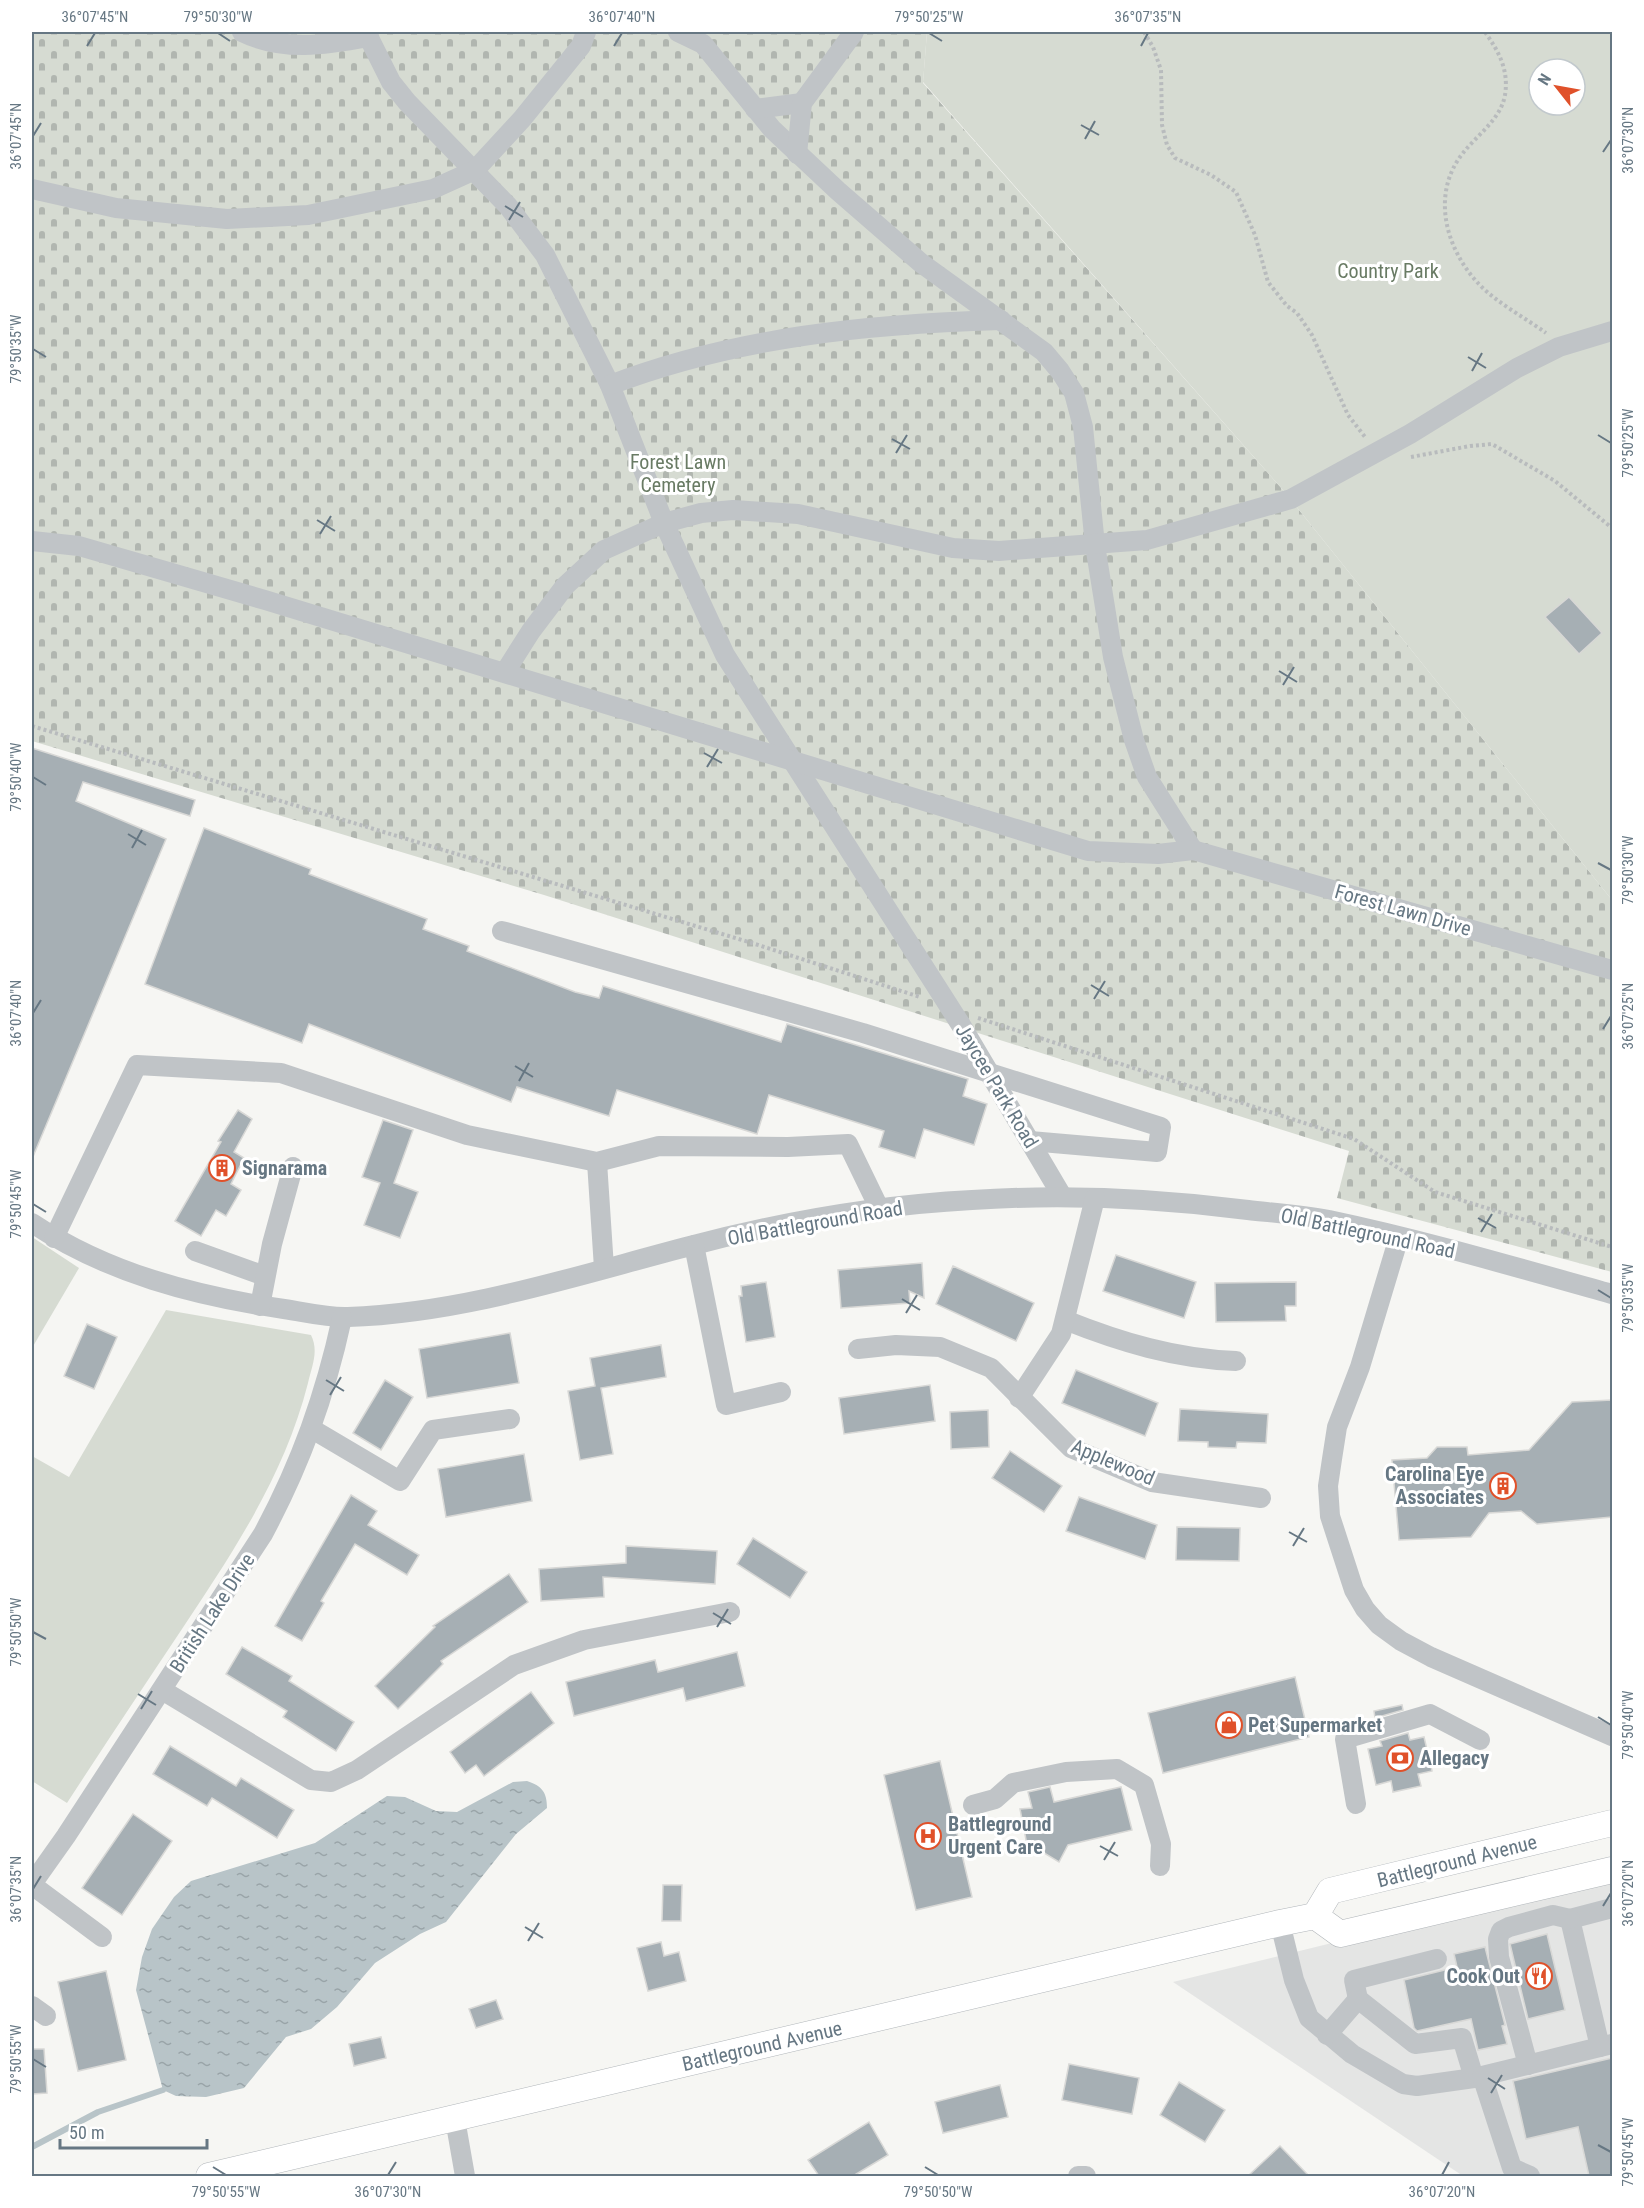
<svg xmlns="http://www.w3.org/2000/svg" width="1644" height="2208" font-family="'Roboto Condensed',sans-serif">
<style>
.built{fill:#e4e5e4}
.cemetery{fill:url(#cemetery-stones)}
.green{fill:#d6dbd2;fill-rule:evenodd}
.water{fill:url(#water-ripples)}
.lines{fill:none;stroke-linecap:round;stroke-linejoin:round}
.stream{stroke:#b8c4c8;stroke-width:6}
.building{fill:#a6afb4;stroke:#d8d8d6;stroke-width:1.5}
.major-casing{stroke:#b1b6ba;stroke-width:27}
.path{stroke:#b8bbbd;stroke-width:4;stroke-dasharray:3 3;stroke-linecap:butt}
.minor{stroke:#c0c4c7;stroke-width:20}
.major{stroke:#fff;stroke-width:26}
.ticks{fill:none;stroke:#667783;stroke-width:2}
.labels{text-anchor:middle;stroke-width:6;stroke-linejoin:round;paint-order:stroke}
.park-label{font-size:20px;fill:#697b64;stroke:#fff}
.street-label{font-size:20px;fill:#667783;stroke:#fff}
.poi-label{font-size:20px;font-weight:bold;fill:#667783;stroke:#fff;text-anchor:start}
.neatline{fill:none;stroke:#667783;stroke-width:2}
.ticks-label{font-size:15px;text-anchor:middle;fill:#667783}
</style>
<defs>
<pattern id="cemetery-stones" width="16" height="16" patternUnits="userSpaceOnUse" patternTransform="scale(1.5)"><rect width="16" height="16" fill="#d6dbd2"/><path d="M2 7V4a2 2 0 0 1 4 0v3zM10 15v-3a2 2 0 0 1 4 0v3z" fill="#b1b6b0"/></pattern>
<pattern id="water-ripples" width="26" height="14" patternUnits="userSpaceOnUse" patternTransform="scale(1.5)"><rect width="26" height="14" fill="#b8c4c8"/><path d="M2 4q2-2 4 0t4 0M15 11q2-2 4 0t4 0" fill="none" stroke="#99a4a8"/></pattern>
</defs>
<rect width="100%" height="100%" fill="#f6f6f3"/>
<polygon class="built" points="1612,1874 1612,2176 1463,2176 1173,1982"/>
<polygon class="cemetery" points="32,32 927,32 923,83 1283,490 1612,900 1612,1272 1337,1198 1349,1151 544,895 32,741"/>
<g class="green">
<path d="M 927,32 L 1612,32 L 1612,900 L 1283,490 L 923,82 ZM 1539,69 L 1575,69 L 1575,105 L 1539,105 Z"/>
<polygon points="32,1237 79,1268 32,1348"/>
<path d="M 166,1310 L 311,1335 C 319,1351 312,1366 308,1383 C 284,1477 233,1552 180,1632 C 142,1689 104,1746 67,1803 L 32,1781 L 32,1456 L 69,1477 Z"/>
</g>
<path class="water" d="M 527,1781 C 542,1786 547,1792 547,1808 L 516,1834 L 446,1922 L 420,1934 L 375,1963 L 337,2007 L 311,2029 L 286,2037 L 244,2088 L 206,2097 L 176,2096 L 163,2090 L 136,1990 L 142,1957 L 152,1929 L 174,1897 L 191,1881 L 315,1843 L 387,1796 L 405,1797 L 436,1811 L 457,1812 L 513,1782 Z"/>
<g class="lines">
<polyline class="stream" points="32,2147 98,2112 163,2090"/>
</g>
<g class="building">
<polygon points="1569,597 1602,633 1579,654 1545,617"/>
<polygon points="32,748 195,800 190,816 83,782 76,801 166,839 32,1159"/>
<polygon points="204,828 311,869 309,874 427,919 423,929 469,946 467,951 575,992 599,998 603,986 781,1042 787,1024 968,1079 963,1096 987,1104 974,1145 924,1129 915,1158 879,1147 884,1131 769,1095 757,1134 617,1090 609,1116 517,1087 511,1102 309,1024 302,1043 145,984"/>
<polygon points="238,1110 252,1119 234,1152 244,1158 231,1184 241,1190 226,1216 216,1210 201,1236 175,1221 221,1142 218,1141"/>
<polygon points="383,1120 413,1130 394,1183 418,1192 400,1238 364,1225 380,1183 362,1177"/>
<polygon points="1116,1255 1196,1282 1184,1318 1103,1291"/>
<polygon points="922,1263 924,1298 909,1291 910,1303 841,1308 838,1270"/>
<polygon points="953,1266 1034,1303 1016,1341 936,1304"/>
<polygon points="766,1282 775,1337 746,1342 739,1296 742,1296 741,1286"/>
<polygon points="1296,1282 1296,1306 1285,1306 1286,1321 1216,1322 1215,1283"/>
<polygon points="87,1324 117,1337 94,1389 64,1376"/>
<polygon points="510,1333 519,1383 427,1398 419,1349"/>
<polygon points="661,1345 666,1377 601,1388 613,1454 580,1460 568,1391 595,1386 590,1358"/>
<polygon points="1076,1370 1158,1403 1145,1436 1062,1403"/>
<polygon points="385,1380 413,1397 381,1450 353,1433"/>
<polygon points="930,1385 935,1421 844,1434 839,1398"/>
<polygon points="1612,1400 1612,1517 1537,1524 1521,1511 1489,1513 1471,1537 1399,1540 1392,1460 1427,1458 1437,1447 1467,1447 1468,1455 1529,1450 1572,1402"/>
<polygon points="1180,1409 1268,1414 1266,1443 1237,1442 1236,1448 1208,1447 1208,1442 1178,1441"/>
<polygon points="988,1410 989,1447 951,1449 950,1412"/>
<polygon points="1010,1451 1062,1486 1044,1512 992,1478"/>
<polygon points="524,1454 532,1501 446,1517 438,1469"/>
<polygon points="351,1495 377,1511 368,1525 419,1555 407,1575 355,1544 321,1601 324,1603 302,1641 275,1626"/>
<polygon points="1079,1497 1157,1525 1145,1559 1066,1531"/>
<polygon points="1177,1527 1240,1528 1239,1561 1176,1560"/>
<polygon points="753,1538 807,1572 790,1598 737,1564"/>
<polygon points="626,1546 717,1551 715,1584 603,1577 604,1597 541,1601 539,1569 626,1563"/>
<polygon points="509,1574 528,1602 441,1661 443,1664 398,1709 375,1686 435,1627 433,1626"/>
<polygon points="242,1647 292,1676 289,1681 354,1722 336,1751 283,1717 287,1711 226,1674"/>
<polygon points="737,1652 745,1686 686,1701 683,1688 574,1716 566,1682 655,1660 658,1672"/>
<polygon points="1295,1677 1309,1737 1163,1773 1148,1713"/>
<polygon points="531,1692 554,1723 484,1776 476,1765 465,1773 450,1752"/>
<polygon points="1402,1705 1403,1710 1375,1718 1374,1711"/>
<polygon points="1408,1733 1410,1740 1424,1737 1432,1771 1418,1774 1421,1786 1393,1792 1391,1781 1376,1785 1368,1749 1382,1746 1380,1741"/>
<polygon points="170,1746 236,1786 241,1778 294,1810 277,1838 212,1798 207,1806 153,1774"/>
<polygon points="940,1761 972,1897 916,1910 884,1775"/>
<polygon points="1050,1787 1054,1802 1121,1787 1132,1830 1068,1845 1059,1862 1041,1851 1029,1855 1020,1809 1032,1808 1028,1792"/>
<polygon points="133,1814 172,1841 122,1915 82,1888"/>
<polygon points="663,1885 682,1885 681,1921 662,1921"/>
<polygon points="1547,1934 1565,2010 1528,2019 1510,1944"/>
<polygon points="661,1942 664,1956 679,1952 686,1981 648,1991 637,1948"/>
<polygon points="1485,1947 1505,2025 1502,2026 1507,2044 1478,2050 1471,2019 1417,2031 1414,2028 1404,1980 1457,1967 1454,1954"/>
<polygon points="106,1971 126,2060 78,2071 58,1982"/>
<polygon points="496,2000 503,2019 476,2028 469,2009"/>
<polygon points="381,2037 386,2058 354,2066 349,2044"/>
<polygon points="32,2049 44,2049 47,2093 32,2094"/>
<polygon points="1612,2058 1612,2176 1589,2176 1578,2127 1526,2139 1513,2081"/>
<polygon points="1069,2064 1139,2078 1132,2114 1062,2100"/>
<polygon points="1179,2082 1225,2110 1205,2142 1160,2115"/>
<polygon points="1000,2085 1008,2117 943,2133 935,2102"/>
<polygon points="869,2122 888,2155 853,2176 819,2176 808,2160"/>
<polygon points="1280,2146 1309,2176 1248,2176"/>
</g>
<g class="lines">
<defs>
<g id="major">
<polyline points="1315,1916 1330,1891 1612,1823"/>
<polyline points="209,2176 1280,1923 1315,1916 1340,1934 1612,1870"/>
</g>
</defs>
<use href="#major" class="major-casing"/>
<g class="path">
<polyline points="1144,32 1153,47 1161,70 1162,125 1167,145 1175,158 1211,175 1236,192 1255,235 1268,282 1287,306 1297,313 1312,335 1348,415 1365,437"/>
<path d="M 1485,32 C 1499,52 1509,70 1505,95 C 1501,119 1477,135 1463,153 C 1431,193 1445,247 1477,282 C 1495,302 1524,317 1546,333"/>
<polyline points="1411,457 1470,446 1492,444 1555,481 1612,528"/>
<polyline points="32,726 752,943 920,997"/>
<polyline points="978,1018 1354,1139 1435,1192 1612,1247"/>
</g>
<g class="minor">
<path d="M 242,32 C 283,52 326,45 369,37"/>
<polyline points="366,32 391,82 407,102 508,206 545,255 610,385 664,523 725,655 961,1025 1062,1196"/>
<polyline points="678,32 703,44 772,129 838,191 921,263 1044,352 1060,371 1074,393 1083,427 1095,545 1113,657 1134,740 1147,777 1193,850"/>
<polyline points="755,109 802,103"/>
<polyline points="797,154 802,103 854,32"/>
<polyline points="32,189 116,208 227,219 308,215 433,189 475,170 522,119 581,46 586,32"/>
<path d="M 610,385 C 736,337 867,324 1001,320"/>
<polyline points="32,541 79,546 265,600 1088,851 1158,854 1193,850 1612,970"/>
<polyline points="505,672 531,631 565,586 604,550 664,523 701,513 733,510 798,514 953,548 999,551 1147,540 1291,499 1410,434 1517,368 1559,347 1612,331"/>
<polyline points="502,931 863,1033 1161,1127 1157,1152 1030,1141"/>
<polyline points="597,1162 604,1268"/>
<path d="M 32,1223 C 107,1273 195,1296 284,1309 C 305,1312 327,1318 348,1317 C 465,1313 578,1275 690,1246 C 781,1222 878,1205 972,1200 C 1064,1194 1156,1198 1248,1210 C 1275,1213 1302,1215 1329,1220 C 1424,1240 1518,1268 1612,1294"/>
<polyline points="1399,1237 1360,1367 1337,1427 1332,1459 1328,1486 1330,1516 1354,1590 1365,1609 1379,1625 1401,1641 1431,1657 1612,1736"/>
<polyline points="54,1238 137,1065 281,1073 467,1135 597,1162 659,1146 788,1147 848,1144 880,1210"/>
<polyline points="694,1245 726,1405 781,1392"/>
<polyline points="195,1251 265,1276"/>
<polyline points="260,1306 272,1244 293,1167"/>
<path d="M 1065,1320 C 1120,1342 1176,1359 1236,1361"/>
<polyline points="858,1349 896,1345 940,1347 991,1368 1071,1448 1152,1482 1261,1498"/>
<polyline points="1019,1398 1061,1334 1095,1198"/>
<polyline points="312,1429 400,1481 433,1430 510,1419"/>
<polyline points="162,1690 311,1780 331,1782 357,1770 514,1665 584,1640 730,1612"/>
<polyline points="1356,1804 1345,1739 1430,1714 1480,1740"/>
<polyline points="973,1805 995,1799 1013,1783 1066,1772 1117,1769 1144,1785 1161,1844 1160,1866"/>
<path d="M 32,1884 L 66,1836 L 263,1534 C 301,1463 325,1396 342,1318"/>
<polyline points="32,1885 102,1937"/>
<polyline points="1280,1923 1294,1980 1309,2018 1352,2054 1403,2084 1417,2086 1474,2078 1612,2044"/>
<polyline points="1358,1999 1354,1980 1437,1959"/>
<polyline points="32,2006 46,2016"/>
<polyline points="1327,2035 1358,1999 1415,2044 1462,2038 1474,2078"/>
<polyline points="1600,2047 1570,1919 1612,1908"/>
<polyline points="1528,2065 1499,1957 1498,1939 1501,1931 1509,1927 1553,1915 1570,1919"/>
<polyline points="1482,2076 1512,2168 1530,2176"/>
<polyline points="455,2119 465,2176"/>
<polyline points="1078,2176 1086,2176"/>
</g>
<use href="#major" class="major"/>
</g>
<path class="ticks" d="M 218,33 L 230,41M 929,33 L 942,41M 87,46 L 95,33M 614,46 L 622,33M 1141,46 L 1148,33M 1081,125 L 1099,135M 33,136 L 41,123M 1085,139 L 1095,121M 1603,152 L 1611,140M 505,206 L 523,217M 509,220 L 520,202M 33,349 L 46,357M 1468,357 L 1486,368M 1472,371 L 1482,353M 1598,435 L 1611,443M 892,439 L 910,449M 896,453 L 907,435M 317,520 L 335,531M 320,534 L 331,516M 1279,671 L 1297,682M 1283,685 L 1294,667M 704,753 L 722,763M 707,767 L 718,749M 33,777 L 46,785M 128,834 L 146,845M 132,848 L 142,830M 1598,863 L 1611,870M 1091,985 L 1109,996M 1094,999 L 1105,981M 33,1013 L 41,1000M 1603,1029 L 1611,1016M 515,1066 L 533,1077M 519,1081 L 529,1063M 33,1204 L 46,1212M 1478,1218 L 1496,1228M 1481,1232 L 1492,1214M 1598,1290 L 1611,1298M 902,1299 L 920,1310M 906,1313 L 917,1295M 326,1380 L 344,1391M 330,1395 L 341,1377M 1289,1532 L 1307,1542M 1293,1546 L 1304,1528M 713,1613 L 731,1624M 717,1627 L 728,1609M 33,1632 L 46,1639M 138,1694 L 156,1705M 141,1709 L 152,1691M 1598,1717 L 1611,1725M 1100,1846 L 1118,1856M 1104,1860 L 1115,1842M 33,1889 L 41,1876M 1603,1906 L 1611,1893M 525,1927 L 543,1938M 528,1941 L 539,1923M 33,2059 L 46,2067M 1488,2078 L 1505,2089M 1491,2093 L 1502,2075M 1598,2145 L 1611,2152M 213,2167 L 226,2175M 925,2167 L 938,2175M 388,2175 L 396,2162M 1442,2175 L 1449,2162"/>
<defs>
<symbol id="building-ring" viewBox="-11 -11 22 22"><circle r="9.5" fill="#fff" stroke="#e0512a" stroke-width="1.5"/><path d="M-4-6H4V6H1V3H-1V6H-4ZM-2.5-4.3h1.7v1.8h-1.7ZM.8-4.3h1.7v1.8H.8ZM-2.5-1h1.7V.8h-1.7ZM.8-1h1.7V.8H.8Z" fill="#e0512a"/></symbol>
<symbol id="shop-ring" viewBox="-11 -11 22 22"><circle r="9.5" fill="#fff" stroke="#e0512a" stroke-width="1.5"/><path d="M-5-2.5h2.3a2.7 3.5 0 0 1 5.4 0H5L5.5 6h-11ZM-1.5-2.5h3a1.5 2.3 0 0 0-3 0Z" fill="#e0512a"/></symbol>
<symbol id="bank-ring" viewBox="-11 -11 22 22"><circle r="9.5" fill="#fff" stroke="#e0512a" stroke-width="1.5"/><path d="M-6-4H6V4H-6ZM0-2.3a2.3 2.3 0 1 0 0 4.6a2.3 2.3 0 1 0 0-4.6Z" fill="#e0512a"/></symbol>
<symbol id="hospital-ring" viewBox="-11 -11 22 22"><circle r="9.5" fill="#fff" stroke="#e0512a" stroke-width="1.5"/><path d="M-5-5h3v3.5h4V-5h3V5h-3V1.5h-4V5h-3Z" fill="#e0512a"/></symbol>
<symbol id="restaurant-ring" viewBox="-11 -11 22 22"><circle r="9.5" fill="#fff" stroke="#e0512a" stroke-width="1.5"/><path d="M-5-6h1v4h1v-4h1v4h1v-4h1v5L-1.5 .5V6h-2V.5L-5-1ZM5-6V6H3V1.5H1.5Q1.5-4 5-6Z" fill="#e0512a"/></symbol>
</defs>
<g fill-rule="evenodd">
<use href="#building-ring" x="207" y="1153" width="30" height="30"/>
<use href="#building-ring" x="1488" y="1471" width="30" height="30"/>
<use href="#shop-ring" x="1214" y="1710" width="30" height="30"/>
<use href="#bank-ring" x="1385" y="1743" width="30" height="30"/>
<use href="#hospital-ring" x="913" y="1821" width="30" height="30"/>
<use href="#restaurant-ring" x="1524" y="1961" width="30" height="30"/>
</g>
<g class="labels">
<g class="park-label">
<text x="1388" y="278">Country Park</text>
<text x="678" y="469">Forest Lawn<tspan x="678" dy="23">Cemetery</tspan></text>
</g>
<g class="street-label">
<text transform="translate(1403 910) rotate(16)" y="7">Forest Lawn Drive</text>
<text transform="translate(997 1086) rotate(59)" y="7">Jaycee Park Road</text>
<text transform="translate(815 1223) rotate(-10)" y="7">Old Battleground Road</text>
<text transform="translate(1368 1233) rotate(12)" y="7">Old Battleground Road</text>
<text transform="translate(1113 1462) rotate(23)" y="7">Applewood</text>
<text transform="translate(212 1613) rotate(-57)" y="7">British Lake Drive</text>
<text transform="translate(1457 1861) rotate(-14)" y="7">Battleground Avenue</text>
<text transform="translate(762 2046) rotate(-13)" y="7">Battleground Avenue</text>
</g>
<g class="poi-label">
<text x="242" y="1175">Signarama</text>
<text x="1484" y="1481" text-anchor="end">Carolina Eye<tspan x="1484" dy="23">Associates</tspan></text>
<text x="1248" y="1732">Pet Supermarket</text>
<text x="1420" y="1765">Allegacy</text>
<text x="948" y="1831">Battleground<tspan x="948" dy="23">Urgent Care</tspan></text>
<text x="1520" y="1983" text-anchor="end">Cook Out</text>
</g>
</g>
<rect width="1644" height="2208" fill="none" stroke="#ffffff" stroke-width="66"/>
<g transform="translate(1557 87) rotate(301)"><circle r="28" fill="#ffffff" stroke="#c2c9cd" stroke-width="1.5"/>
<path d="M0-4.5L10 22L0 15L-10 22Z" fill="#e0512a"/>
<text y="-9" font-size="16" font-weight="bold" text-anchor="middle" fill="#667783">N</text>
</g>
<path d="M60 2139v9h147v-9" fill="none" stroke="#667783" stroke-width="3"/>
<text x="69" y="2139" font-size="18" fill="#667783" stroke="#ffffff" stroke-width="4.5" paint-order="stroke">50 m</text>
<rect x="33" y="33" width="1578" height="2142" class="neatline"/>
<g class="ticks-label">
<text x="95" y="22">36°07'45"N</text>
<text x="218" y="22">79°50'30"W</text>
<text x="622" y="22">36°07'40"N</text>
<text x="929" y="22">79°50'25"W</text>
<text x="1148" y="22">36°07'35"N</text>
<text transform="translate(16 136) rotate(-90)" y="5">36°07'45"N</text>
<text transform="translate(1628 140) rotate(-90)" y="5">36°07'30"N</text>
<text transform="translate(16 349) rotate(-90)" y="5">79°50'35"W</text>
<text transform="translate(1628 443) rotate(-90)" y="5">79°50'25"W</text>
<text transform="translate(16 777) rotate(-90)" y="5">79°50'40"W</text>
<text transform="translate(1628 870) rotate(-90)" y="5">79°50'30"W</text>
<text transform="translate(16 1013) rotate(-90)" y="5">36°07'40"N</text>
<text transform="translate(1628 1016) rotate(-90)" y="5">36°07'25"N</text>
<text transform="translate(16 1204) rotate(-90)" y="5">79°50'45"W</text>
<text transform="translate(1628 1298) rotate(-90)" y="5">79°50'35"W</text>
<text transform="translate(16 1632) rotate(-90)" y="5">79°50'50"W</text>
<text transform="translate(1628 1725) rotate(-90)" y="5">79°50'40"W</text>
<text transform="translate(16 1889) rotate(-90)" y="5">36°07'35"N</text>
<text transform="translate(1628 1893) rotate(-90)" y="5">36°07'20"N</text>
<text transform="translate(16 2059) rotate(-90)" y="5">79°50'55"W</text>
<text transform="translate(1628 2152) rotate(-90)" y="5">79°50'45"W</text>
<text x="226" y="2197">79°50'55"W</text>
<text x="388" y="2197">36°07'30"N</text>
<text x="938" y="2197">79°50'50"W</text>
<text x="1442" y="2197">36°07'20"N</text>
</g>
</svg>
